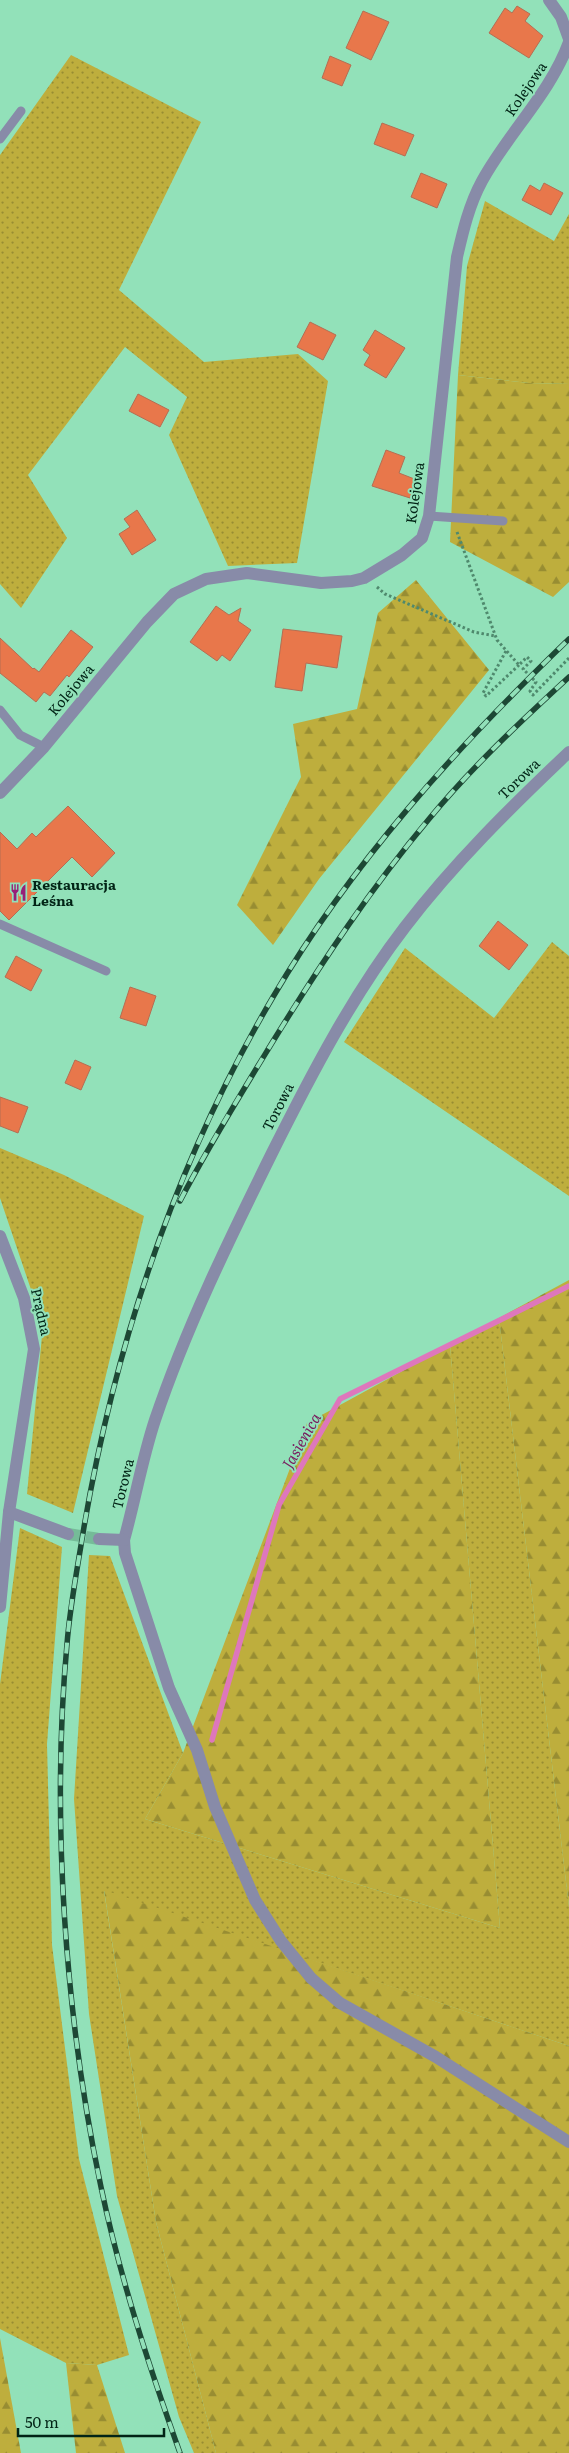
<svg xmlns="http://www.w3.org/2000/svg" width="569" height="2453" font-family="Literata,serif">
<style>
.grass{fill:url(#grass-dots)}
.forest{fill:url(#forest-firs)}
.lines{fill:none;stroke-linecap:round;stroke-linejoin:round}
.stream{stroke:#de77bc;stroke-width:5.5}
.building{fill:#e8774b;stroke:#b46e53}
.minor-tunnel{stroke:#75bb98;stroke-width:12;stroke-dasharray:12 6;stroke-linecap:butt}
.path{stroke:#4f896d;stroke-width:3;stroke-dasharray:2.5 2.5;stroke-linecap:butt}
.service{stroke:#888ba8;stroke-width:9}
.minor{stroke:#888ba8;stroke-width:12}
.rail-casing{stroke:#1d4835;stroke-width:5.5}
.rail{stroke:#92e1b9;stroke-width:4;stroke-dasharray:11;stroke-linecap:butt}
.labels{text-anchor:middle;stroke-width:4;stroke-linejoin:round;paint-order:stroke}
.street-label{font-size:14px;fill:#022416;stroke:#92e1b9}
.poi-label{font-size:14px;font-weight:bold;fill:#022416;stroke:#92e1b9;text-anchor:start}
.water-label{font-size:15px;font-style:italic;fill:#781b5e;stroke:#92e1b9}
</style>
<defs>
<pattern id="grass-dots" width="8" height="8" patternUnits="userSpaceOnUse" patternTransform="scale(1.25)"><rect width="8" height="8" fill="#beae3d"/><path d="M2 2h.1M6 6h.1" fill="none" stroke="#988d32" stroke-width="1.8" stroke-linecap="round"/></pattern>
<pattern id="forest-firs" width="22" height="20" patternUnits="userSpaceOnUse" patternTransform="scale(1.25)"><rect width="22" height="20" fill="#beae3d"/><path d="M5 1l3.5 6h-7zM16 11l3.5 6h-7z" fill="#988d32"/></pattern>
</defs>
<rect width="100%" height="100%" fill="#92e1b9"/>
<g class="grass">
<polygon points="71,55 201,122 119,290 204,362 298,354 328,381 297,563 228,566 169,435 187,397 125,347 28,475 67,538 21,608 0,584 0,155"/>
<polygon points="485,201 554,241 569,214 569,384 529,383 458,375 467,266"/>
<polygon points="552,942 569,956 569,1196 344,1042 405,948 494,1018"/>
<polygon points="0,1148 64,1175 144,1216 73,1513 27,1494 43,1325 0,1198"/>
<polygon points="499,1318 569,1907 569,2046 104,1891 156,2222 216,2453 194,2453 179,2417 117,2196 89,2014 74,1799 89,1555 110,1556 183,1753 145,1819 500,1928 450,1345"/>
<polygon points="20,1528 62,1547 47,1744 52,1945 79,2159 129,2355 97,2365 66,2363 0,2329 0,1684"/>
</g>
<g class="forest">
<polygon points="458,375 529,383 569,384 569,582 553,597 450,542"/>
<polygon points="416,580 489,670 319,879 273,945 237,905 301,777 293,724 357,709 378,613"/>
<polygon points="569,1280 569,1907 499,1318"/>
<polygon points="450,1345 500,1928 145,1819 183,1753 307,1423"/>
<polygon points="104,1890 569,2046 569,2453 216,2453 156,2222"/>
<polygon points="0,2338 21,2453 0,2453"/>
<polygon points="66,2363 97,2365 125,2453 76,2453"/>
</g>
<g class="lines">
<polyline class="stream" points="212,1740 279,1505 340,1399 569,1286"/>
</g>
<g class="building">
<polygon points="517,6 530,14 525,21 543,36 529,58 489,33 505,8 512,13"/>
<polygon points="363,11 389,22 371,60 346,48"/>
<polygon points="330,56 351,65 342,86 322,78"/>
<polygon points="382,123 414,135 405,156 374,144"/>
<polygon points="421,173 447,184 437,208 411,197"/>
<polygon points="544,183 563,193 551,215 522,200 530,185 540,191"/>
<polygon points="310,322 336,335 323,360 297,347"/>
<polygon points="375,330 405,348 386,378 364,365 370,355 363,350"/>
<polygon points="138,394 169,410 160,427 129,411"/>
<polygon points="386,450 405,457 399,473 417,480 410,498 372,486"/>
<polygon points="137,510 156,540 132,555 119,534 130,527 124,519"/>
<polygon points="216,606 229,615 241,608 238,621 251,630 230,661 222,655 217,661 190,642"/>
<polygon points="283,629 342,636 337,668 306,663 302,691 275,687"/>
<polygon points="71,630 93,647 69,677 67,675 50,696 44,692 36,702 0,673 0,638 33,669 34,668 39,672"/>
<polygon points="68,806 115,853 92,877 72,857 9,920 0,911 0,832 17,849 32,833 36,837"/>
<polygon points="498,921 528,945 509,970 479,946"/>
<polygon points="16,956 42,970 31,991 5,977"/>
<polygon points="130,987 156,996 146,1026 120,1018"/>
<polygon points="75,1060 91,1067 81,1090 65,1083"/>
<polygon points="0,1097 28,1107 18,1133 0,1126"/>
</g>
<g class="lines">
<polyline class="minor-tunnel" points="68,1534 99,1539"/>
<g class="path">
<polyline points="457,532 497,640 519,665 527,657 531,661 523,669 536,682 530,691 533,695 569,658"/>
<polyline points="377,587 385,594 474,632 495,636"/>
<polyline points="506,651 483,693 486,696 519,665"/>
</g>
<g class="service">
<polyline points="0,139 21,111"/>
<polyline points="429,516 503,521"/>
<polyline points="0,710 20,735 44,747"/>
<polyline points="0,924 106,971"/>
</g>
<g class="minor">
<polyline points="549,0 561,17 569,39"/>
<path d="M 569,752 C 511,807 454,863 405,927 C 352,996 311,1075 272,1153 C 229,1240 186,1328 155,1420 C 142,1459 135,1501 124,1540 L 125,1553 L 169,1688 L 197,1750 L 215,1807 L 255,1900 L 281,1941 L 311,1978 L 340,2003 L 436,2057 L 569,2142"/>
<path d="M 0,793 L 44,747 L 147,622 L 174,594 L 206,579 L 247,573 L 321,583 L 352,581 L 364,578 L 402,555 L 422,538 L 429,516 L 457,257 C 463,231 469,205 482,181 C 508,133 550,94 569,42"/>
<polyline points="0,1236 24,1298 34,1349 9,1512 0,1607"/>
<polyline points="9,1512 68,1534"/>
<polyline points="99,1539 124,1540"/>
</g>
<defs>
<g id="rail">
<path d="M 180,1201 C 209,1145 242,1092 275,1038 C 322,962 371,888 429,819 C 471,768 520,722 569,677"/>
<path d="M 180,2453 C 149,2366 120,2278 101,2187 C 65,2017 51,1818 67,1644 C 70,1605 78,1565 84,1527 C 116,1341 177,1160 273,997 C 352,862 457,747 569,639"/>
</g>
</defs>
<use href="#rail" class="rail-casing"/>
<use href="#rail" class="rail"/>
</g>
<defs>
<symbol id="restaurant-bare" viewBox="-9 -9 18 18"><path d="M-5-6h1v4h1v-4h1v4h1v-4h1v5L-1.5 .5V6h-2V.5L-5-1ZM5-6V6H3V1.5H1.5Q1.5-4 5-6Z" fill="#981f78" stroke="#92e1b9" stroke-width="2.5" paint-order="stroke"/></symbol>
</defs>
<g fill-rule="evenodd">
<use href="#restaurant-bare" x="6" y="880" width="25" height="25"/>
</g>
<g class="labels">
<g class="street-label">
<text transform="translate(526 89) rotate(-56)" y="5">Kolejowa</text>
<text transform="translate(415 493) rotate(-82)" y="5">Kolejowa</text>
<text transform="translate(71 690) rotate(-50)" y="5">Kolejowa</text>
<text transform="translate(519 779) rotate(-44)" y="5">Torowa</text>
<text transform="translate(278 1107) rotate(-63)" y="5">Torowa</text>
<text transform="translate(41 1312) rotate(77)" y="5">Prądna</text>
<text transform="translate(123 1484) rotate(-76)" y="5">Torowa</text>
</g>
<g class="poi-label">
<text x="32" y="890">Restauracja<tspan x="32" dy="16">Leśna</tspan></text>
</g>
<g class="water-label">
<text transform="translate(302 1441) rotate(-60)" y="5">Jasienica</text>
</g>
</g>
<path d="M18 2428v8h146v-8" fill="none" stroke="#022416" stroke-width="2.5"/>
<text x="25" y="2428" font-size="15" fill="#022416" stroke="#92e1b9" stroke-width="4" paint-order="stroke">50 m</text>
</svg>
